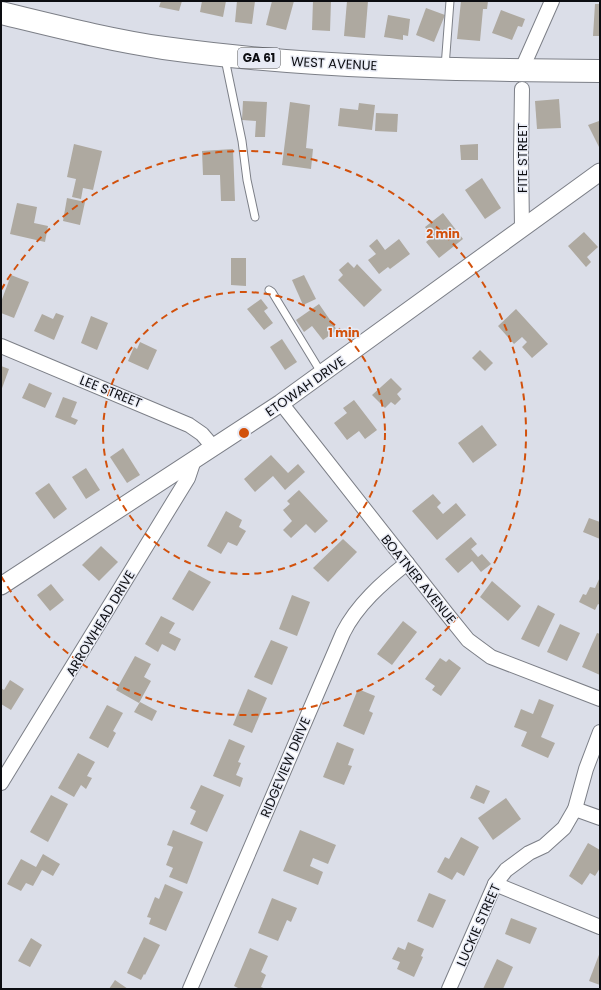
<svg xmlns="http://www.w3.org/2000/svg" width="601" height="990" font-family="Poppins,sans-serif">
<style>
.building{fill:#aea9a0}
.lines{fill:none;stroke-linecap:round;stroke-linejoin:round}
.service-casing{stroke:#7c7f87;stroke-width:9}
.minor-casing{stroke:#7c7f87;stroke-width:16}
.tertiary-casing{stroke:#7c7f87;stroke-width:19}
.primary-casing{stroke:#7c7f87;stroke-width:24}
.service{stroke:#fff;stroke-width:7}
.minor{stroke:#fff;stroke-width:14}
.tertiary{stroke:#fff;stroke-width:17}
.primary{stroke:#fff;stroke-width:22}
.ring{fill:none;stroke:#d2510c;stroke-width:2;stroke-dasharray:7 5}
.labels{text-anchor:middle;stroke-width:3;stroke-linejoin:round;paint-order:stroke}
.shield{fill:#e8ebf5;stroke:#4e5055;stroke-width:1}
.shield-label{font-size:12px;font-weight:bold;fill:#0c0d11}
.street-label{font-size:13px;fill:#0c0d11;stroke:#e8ebf5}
.centre{fill:#d2510c;stroke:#e8ebf5;stroke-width:2}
.ring-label{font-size:12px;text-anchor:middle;font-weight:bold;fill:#d2510c;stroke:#e8ebf5;stroke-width:3;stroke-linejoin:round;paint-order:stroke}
</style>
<rect width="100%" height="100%" fill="#dbdee8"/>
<g class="building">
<polygon points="161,1 182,1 179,11 159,7"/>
<polygon points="202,1 226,1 223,17 200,12"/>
<polygon points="237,1 255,1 252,24 235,22"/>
<polygon points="272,1 294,1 286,30 266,25"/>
<polygon points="313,1 331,1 330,31 312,30"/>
<polygon points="347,1 368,1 365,38 344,36"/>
<polygon points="461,1 488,1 487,9 483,9 480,41 457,39"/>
<polygon points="595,4 600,4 600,36 593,36"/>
<polygon points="426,8 445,15 434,42 416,35"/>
<polygon points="501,10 525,19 522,27 518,26 512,40 492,33"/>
<polygon points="388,15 410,19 408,36 403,35 403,40 384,37"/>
<polygon points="559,99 561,128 537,129 535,101"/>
<polygon points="243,101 267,102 265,137 255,137 256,121 242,120"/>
<polygon points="290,102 310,105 306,148 313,149 311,169 282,165"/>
<polygon points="359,103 375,105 372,130 338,126 340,108 358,110"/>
<polygon points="376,113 398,114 397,132 375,131"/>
<polygon points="599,121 600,123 600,149 588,125"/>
<polygon points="74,144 102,151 93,190 83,188 81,199 72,197 76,179 67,177"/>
<polygon points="478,144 478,160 461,160 460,145"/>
<polygon points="233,149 235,201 221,201 220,175 203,175 202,151"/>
<polygon points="482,178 501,208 485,219 465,190"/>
<polygon points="67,198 85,202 80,225 63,221"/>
<polygon points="17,203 37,207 34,223 48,226 45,242 10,234"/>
<polygon points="443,213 463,239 439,258 426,242 432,237 425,227"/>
<polygon points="584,232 598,247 587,257 591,262 586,267 568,246"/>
<polygon points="377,239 385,250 399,239 410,254 390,269 388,267 379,274 368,260 376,254 369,246"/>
<polygon points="231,258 246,258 246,286 231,285"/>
<polygon points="348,262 354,268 357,264 382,290 364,307 338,280 343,275 339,270"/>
<polygon points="11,275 29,282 14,318 1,313 1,302"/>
<polygon points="304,275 316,299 303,305 292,280"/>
<polygon points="261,299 268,308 264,311 273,323 264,330 247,309"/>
<polygon points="319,304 337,330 323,340 312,326 304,332 296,320"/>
<polygon points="516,309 548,344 532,358 522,347 527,342 522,337 514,344 498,326"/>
<polygon points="56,313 64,316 54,340 34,331 42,314 53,319"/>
<polygon points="91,316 108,323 97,350 81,343"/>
<polygon points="282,339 297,362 285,370 270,347"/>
<polygon points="140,342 157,350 148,370 128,361 134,347 137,349"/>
<polygon points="480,350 493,363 485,371 472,358"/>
<polygon points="1,366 9,369 1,391"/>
<polygon points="391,378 402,389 397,394 401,399 395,405 391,402 385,408 372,395"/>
<polygon points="29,383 52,393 45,408 22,398"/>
<polygon points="63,397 77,402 71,417 78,420 75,425 55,417"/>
<polygon points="354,400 377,430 365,439 359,431 347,440 334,423 347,413 343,408"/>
<polygon points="482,425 497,445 473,463 458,443"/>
<polygon points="123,448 140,475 127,483 110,457"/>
<polygon points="271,455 288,473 298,464 305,472 285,490 273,476 255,492 244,479"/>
<polygon points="86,468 100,490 86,499 72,477"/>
<polygon points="49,483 67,509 54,519 35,493"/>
<polygon points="299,490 328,521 315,533 306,524 291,538 283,530 292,521 283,510 290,504 287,501"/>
<polygon points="433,494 441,503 437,507 443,514 456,503 466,515 437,540 412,511"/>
<polygon points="226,511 242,520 239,527 246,531 237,546 228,542 221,554 207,546"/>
<polygon points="589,518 600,522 600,539 583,532"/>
<polygon points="471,537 477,544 471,549 478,557 482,554 491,564 481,572 472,561 458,573 445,559"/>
<polygon points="343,539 357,552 328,582 313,568"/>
<polygon points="101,546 118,562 99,581 82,565"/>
<polygon points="189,570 211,582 193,611 172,599"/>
<polygon points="600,577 600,605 598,604 595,610 579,602 583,594 586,595 590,587 595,588"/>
<polygon points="492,581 521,606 508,621 480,597"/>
<polygon points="51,584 64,600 50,611 37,595"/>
<polygon points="292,595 310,602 297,636 279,629"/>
<polygon points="538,605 555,614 539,647 521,639"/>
<polygon points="161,616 175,623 169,633 181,639 175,651 162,644 158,652 145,644"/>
<polygon points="403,621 417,632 392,665 377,654"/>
<polygon points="560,624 580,633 567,661 547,652"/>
<polygon points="597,633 600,634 600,675 582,667"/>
<polygon points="271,640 288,647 272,685 254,677"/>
<polygon points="135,656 151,664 144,677 151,681 139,703 116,690"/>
<polygon points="440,658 446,662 449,659 461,668 441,696 432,690 435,686 425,679"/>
<polygon points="10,680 24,689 11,710 1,704 1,688 4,690"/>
<polygon points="248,689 267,698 252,733 233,725"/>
<polygon points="358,689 375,696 369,711 373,713 364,735 343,726"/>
<polygon points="539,699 554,705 541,737 555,743 548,758 521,746 527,732 514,727 521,709 533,714"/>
<polygon points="140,702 157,711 152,721 134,712"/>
<polygon points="107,705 123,713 113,731 116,733 108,748 89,738"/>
<polygon points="229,739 245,746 238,762 241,763 236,775 243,778 240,787 213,776"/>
<polygon points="337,742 354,749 348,765 352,766 344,785 323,777"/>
<polygon points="78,753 95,762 87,776 92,778 86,789 81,785 74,797 58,788"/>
<polygon points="201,785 224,795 207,832 190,824 196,811 190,808"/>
<polygon points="476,785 490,791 484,804 470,798"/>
<polygon points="51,795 68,804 48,842 30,832"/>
<polygon points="506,798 521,819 493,840 478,818"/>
<polygon points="173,830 203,842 187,884 169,877 173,868 166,865 173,847 167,845"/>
<polygon points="300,830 336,845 328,864 313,858 310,866 323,872 318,885 283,871"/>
<polygon points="461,837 479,847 464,876 457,872 452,880 437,872 445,857 449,859"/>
<polygon points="588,843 600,850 600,868 595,876 590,873 582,885 569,876"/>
<polygon points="43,854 60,864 53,876 42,870 33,886 26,883 21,891 7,884 21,859 36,867"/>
<polygon points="165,884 183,892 166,931 149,924 151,918 147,917 155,897 159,899"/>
<polygon points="429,893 446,900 433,928 417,921"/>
<polygon points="272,898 297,908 291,922 287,920 278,941 258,933"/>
<polygon points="511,918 537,928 530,944 505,934"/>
<polygon points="144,937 160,945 145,975 144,974 141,980 127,973"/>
<polygon points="31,938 42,945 30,967 18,961"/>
<polygon points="408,942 424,949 421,956 423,957 414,977 397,969 400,962 392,959 398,947 405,950"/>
<polygon points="250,948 268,956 261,972 266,975 261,987 266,989 240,989 234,986"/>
<polygon points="600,952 600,985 589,981"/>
<polygon points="497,959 513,967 503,989 483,989"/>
<polygon points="115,980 128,989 109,989"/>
</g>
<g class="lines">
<defs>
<g id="service">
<polyline points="225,59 242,141 247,180 255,217"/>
<polyline points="445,67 450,1"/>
<polyline points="269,290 272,292 322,374"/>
</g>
<g id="minor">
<polyline points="521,71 552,1"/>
<polyline points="522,89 521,156 522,228"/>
<polyline points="1,346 189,425 202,434 214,448"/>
<polyline points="281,403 447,614 468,640 491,657 600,699"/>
<polyline points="1,783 188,478 194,460"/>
<polyline points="575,809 600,818"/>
<polyline points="495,884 600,927"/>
<path d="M 190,989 L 343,633 C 357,605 382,583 407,563"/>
<polyline points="449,989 495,884 506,870 529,853 544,846 564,828 575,809 586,769 600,732"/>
</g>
<polyline id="tertiary" points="1,586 281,403 600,172"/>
<path id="primary" d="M 1,13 C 55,26 109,40 164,48 C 308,68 455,70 600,71"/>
</defs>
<use href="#service" class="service-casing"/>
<use href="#minor" class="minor-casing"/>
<use href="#tertiary" class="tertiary-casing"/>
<use href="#primary" class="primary-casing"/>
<use href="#service" class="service"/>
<use href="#minor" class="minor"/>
<use href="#tertiary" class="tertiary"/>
<use href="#primary" class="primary"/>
</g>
<g class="ring">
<circle cx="244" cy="433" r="141"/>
<path d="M1 290A282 282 0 1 1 1 576"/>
</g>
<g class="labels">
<rect class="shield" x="238" y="48" width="42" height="20" rx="3"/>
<g class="shield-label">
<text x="259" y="62">GA 61</text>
</g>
<g class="street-label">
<text transform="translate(334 63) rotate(3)" y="5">WEST AVENUE</text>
<text transform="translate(522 158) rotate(-90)" y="5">FITE STREET</text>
<text transform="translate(305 386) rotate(-35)" y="5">ETOWAH DRIVE</text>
<text transform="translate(111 391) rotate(22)" y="5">LEE STREET</text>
<text transform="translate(419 579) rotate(51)" y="5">BOATNER AVENUE</text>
<text transform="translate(100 623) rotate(-59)" y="5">ARROWHEAD DRIVE</text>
<text transform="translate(285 767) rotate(-67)" y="5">RIDGEVIEW DRIVE</text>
<text transform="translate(478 925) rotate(-66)" y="5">LUCKIE STREET</text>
</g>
</g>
<circle cx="244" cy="433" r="6" class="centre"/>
<g class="ring-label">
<text x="443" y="238">2 min</text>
<text x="344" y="337">1 min</text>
</g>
<rect width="601" height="990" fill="none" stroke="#0c0d11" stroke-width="4"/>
</svg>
